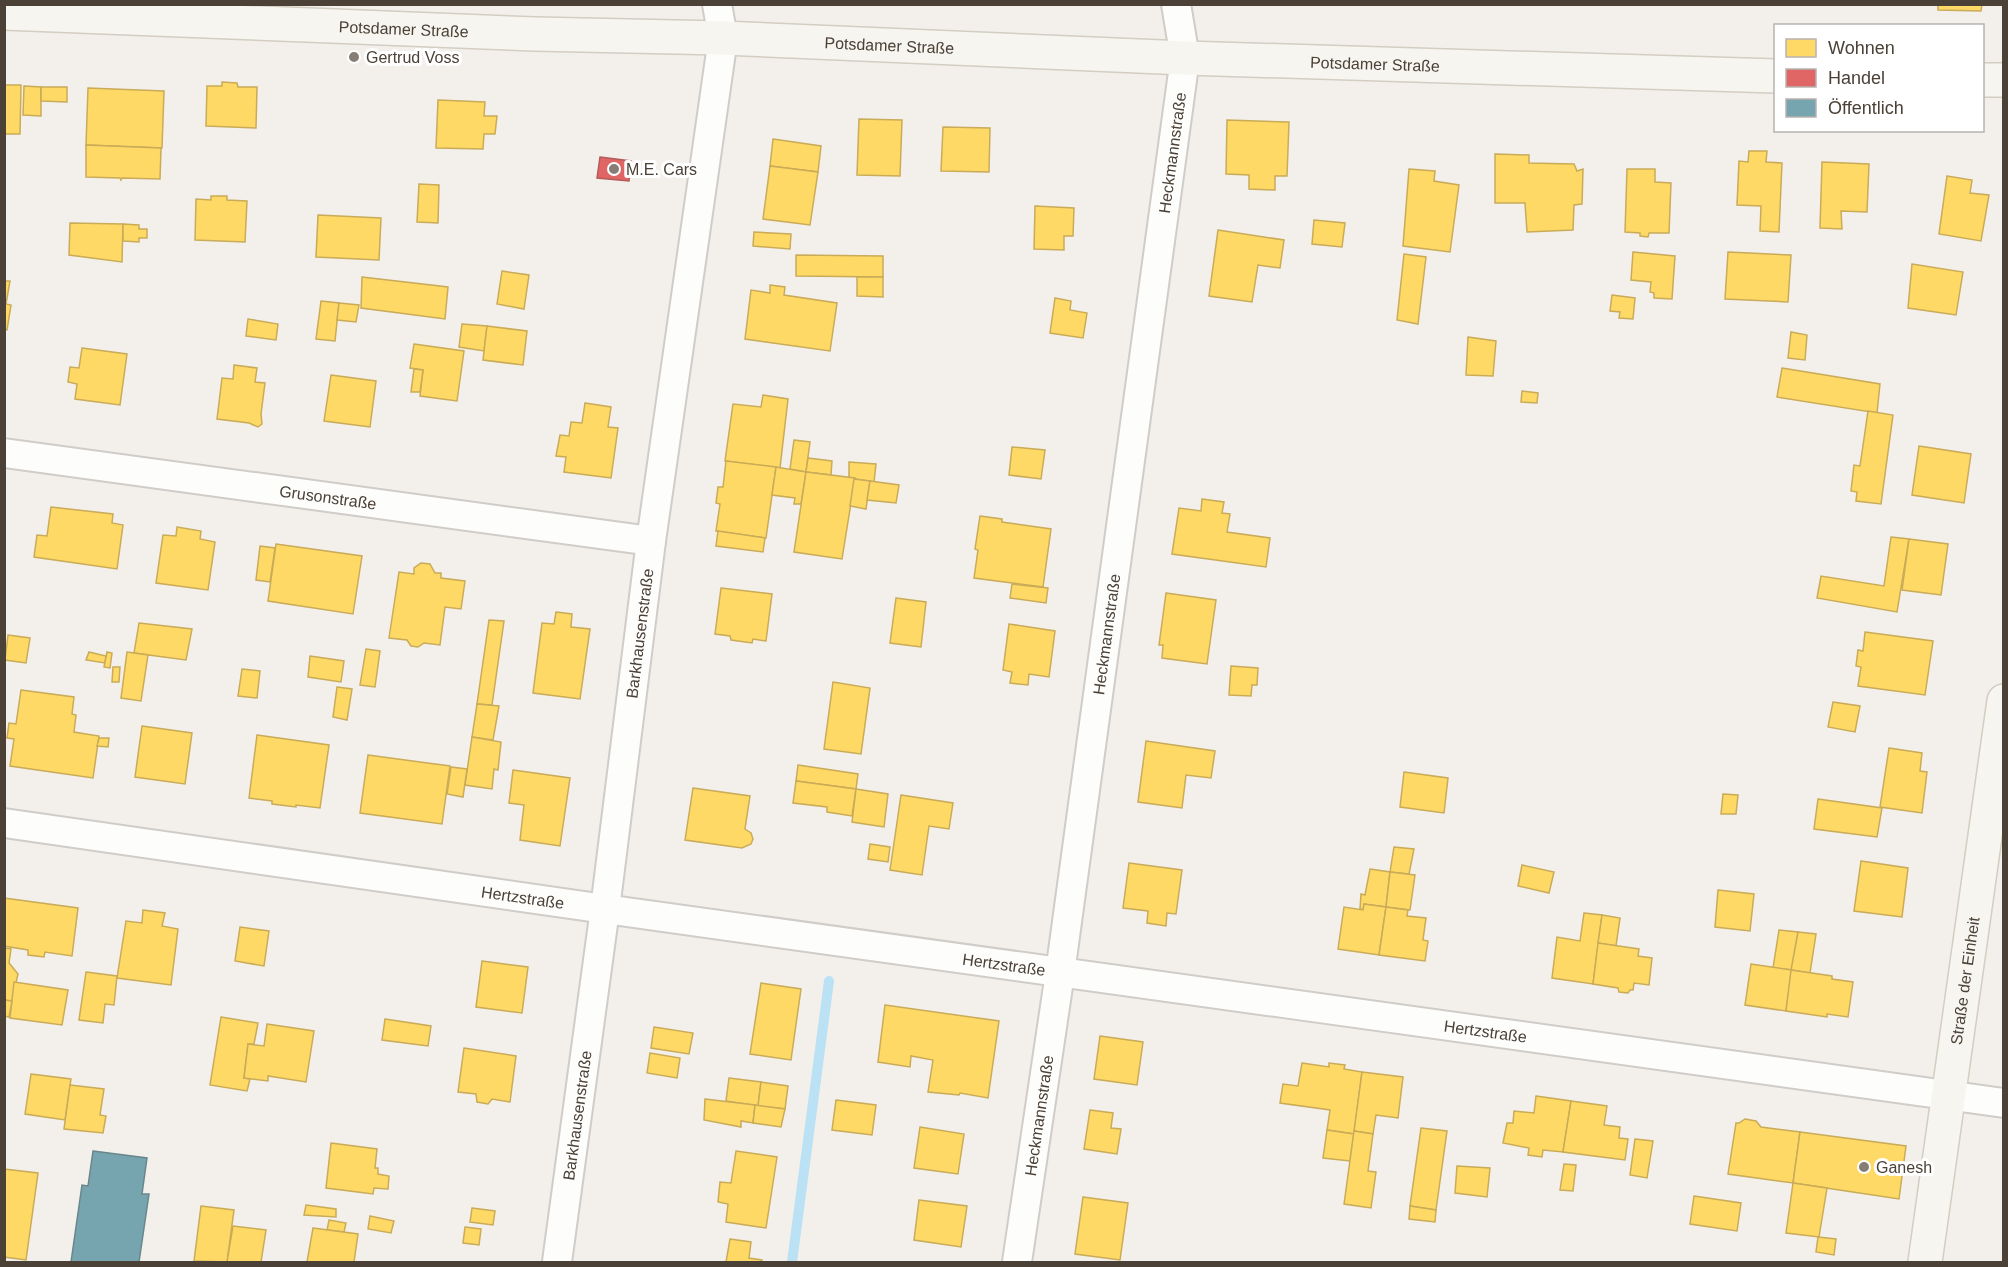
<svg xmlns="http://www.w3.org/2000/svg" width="2008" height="1267" font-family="Arial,sans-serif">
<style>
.homes{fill:#ffd966;stroke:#c9ab58;stroke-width:1.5}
.shops{fill:#e06666;stroke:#b35b58;stroke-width:1.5}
.public{fill:#76a5af;stroke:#69878b;stroke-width:1.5}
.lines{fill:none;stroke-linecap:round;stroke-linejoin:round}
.stream{stroke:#bae1f4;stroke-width:10}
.street-casing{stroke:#d0ccc8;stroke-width:32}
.secondary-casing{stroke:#d3cdc2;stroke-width:36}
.street{stroke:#fdfdfc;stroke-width:28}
.secondary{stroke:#f7f5f0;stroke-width:33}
.poi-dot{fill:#867e76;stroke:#fff;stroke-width:2}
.labels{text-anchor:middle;stroke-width:6;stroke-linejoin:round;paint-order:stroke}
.street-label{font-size:16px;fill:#4b4137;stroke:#fff}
.poi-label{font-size:16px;fill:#4b4137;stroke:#fff;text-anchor:start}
</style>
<rect width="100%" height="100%" fill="#f3f0ec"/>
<g class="homes">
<polygon points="1938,4 1982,4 1981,11 1938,10"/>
<polygon points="222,82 237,83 238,87 257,87 256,128 206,126 207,86 222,86"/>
<polygon points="4,85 21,85 20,134 4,134"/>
<polygon points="24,86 41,87 41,116 23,115"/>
<polygon points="41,87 67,87 67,102 41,101"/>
<polygon points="88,88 164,91 162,148 86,145"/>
<polygon points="438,100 485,102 484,116 497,116 495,134 484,134 483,149 436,148"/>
<polygon points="859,119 902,120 900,176 857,175"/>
<polygon points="1227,120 1289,122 1287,176 1275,176 1275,190 1249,189 1249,175 1226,174"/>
<polygon points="943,127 990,128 989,172 941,171"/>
<polygon points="773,139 821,146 818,172 770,166"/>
<polygon points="86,145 161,148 160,179 122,178 121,180 120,178 86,177"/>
<polygon points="1749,151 1767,151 1766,162 1782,163 1779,232 1760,231 1761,206 1737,205 1739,161 1748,162"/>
<polygon points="1495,154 1529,155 1529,163 1574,164 1577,171 1583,169 1582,204 1574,205 1573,230 1527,232 1525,203 1495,203"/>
<polygon points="1822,162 1869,164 1867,212 1841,211 1842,229 1820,228"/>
<polygon points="770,166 818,172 810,225 763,219"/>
<polygon points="1409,169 1435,171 1434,181 1459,185 1450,252 1403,246"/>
<polygon points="1627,169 1655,169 1655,182 1671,183 1669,233 1649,233 1648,237 1640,236 1640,233 1625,232"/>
<polygon points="1947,176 1972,180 1970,193 1989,195 1981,241 1939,234"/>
<polygon points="419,184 439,185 438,223 417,222"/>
<polygon points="211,196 227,196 227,200 247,201 245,242 195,240 196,199 211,200"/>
<polygon points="1035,206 1074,208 1073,236 1064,236 1064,250 1034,249"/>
<polygon points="318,215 381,218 379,260 316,257"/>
<polygon points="1314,220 1345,223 1342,247 1312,244"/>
<polygon points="70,223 123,224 122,262 69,255"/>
<polygon points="123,224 139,225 139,229 147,229 147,238 139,238 139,242 123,241"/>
<polygon points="1218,230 1284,240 1280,268 1258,265 1252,302 1209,296"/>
<polygon points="754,232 791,234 790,249 753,246"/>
<polygon points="1633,252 1675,256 1672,299 1654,298 1654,293 1650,292 1651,282 1631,280"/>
<polygon points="1728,252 1791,255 1788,302 1725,299"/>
<polygon points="1404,254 1426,257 1418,324 1397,320"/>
<polygon points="796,255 883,256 883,277 796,276"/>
<polygon points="1912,264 1963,272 1956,315 1908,308"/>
<polygon points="502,271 529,275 524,309 497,304"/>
<polygon points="362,277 448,287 445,319 361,308"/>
<polygon points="857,277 883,277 883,297 857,296"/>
<polygon points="4,281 10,281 6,304 11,305 7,330 4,330"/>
<polygon points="770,285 785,287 784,295 837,303 830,351 745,339 751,290 770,293"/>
<polygon points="1612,295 1635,298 1633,319 1619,318 1620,312 1610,311"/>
<polygon points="1055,298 1071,301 1070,310 1087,313 1083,338 1050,333"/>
<polygon points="321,301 339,303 335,341 316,339"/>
<polygon points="339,303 359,305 356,322 337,320"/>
<polygon points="248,319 278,324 276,340 246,336"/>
<polygon points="462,324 487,326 484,351 459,347"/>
<polygon points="487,326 527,331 523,365 483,360"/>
<polygon points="1791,332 1807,335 1805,360 1788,358"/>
<polygon points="1468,337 1496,341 1493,376 1466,375"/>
<polygon points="414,344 464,351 457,401 420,396 423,370 410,368"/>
<polygon points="82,348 127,354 120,405 75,399 77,384 68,382 70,367 79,368"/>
<polygon points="234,365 257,368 255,382 265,383 261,414 262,424 258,427 249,423 217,419 222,378 233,379"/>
<polygon points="1782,368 1880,384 1877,413 1777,397"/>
<polygon points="414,369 423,370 420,392 411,392"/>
<polygon points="331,375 376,381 370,427 324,421"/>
<polygon points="1522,391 1538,393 1537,403 1521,402"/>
<polygon points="763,395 788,399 780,468 725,461 733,404 761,407"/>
<polygon points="585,403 611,407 608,427 618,428 611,478 564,472 566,457 556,456 560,435 569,436 571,422 582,423"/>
<polygon points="1868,411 1893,415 1881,504 1856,501 1857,492 1851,491 1854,465 1860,466"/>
<polygon points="794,440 810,442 806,472 790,469"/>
<polygon points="1919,446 1971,454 1964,503 1912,495"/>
<polygon points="1012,447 1045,450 1041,479 1009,475"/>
<polygon points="808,458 832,461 831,475 806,472"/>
<polygon points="726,461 776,467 766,538 716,531 720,504 716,503 718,487 723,487"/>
<polygon points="849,462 876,464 874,482 849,478"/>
<polygon points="776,467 806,472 801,504 794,504 795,498 772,495"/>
<polygon points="806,472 855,478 842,559 794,552"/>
<polygon points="854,479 870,481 866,509 850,506"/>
<polygon points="870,481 899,485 896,503 867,500"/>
<polygon points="1202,499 1224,502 1222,513 1230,514 1227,532 1270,538 1266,567 1172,554 1179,508 1201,511"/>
<polygon points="51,507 113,514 112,523 123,525 117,569 34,557 37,535 47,536"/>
<polygon points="980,516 1002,519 1002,522 1051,529 1043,587 974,578 978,550 975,549"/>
<polygon points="177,527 201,531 200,539 215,542 208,590 156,583 163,535 176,536"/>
<polygon points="718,531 765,538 763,552 716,546"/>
<polygon points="1891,537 1909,539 1897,612 1817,598 1821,576 1884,586"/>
<polygon points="1909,539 1948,544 1941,595 1902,590"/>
<polygon points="276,544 362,556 353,614 268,601"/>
<polygon points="260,546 275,548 270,582 256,580"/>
<polygon points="421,563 430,564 435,573 441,573 441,578 465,581 461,609 445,607 440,645 424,643 418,647 411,646 407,640 389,638 399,572 414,574 414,568"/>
<polygon points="1012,584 1048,588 1046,603 1010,598"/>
<polygon points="721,588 772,594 766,641 753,639 752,643 731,640 730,636 715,634"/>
<polygon points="1166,593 1216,600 1207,664 1162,658 1163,645 1159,645"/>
<polygon points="896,598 926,602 921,647 890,643"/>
<polygon points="556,612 572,614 571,627 590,629 580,699 533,693 542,623 554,624"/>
<polygon points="489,620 504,621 492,705 477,704"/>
<polygon points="139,623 192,629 186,660 134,653"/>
<polygon points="1009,624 1055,631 1049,677 1029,674 1028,685 1010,683 1012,672 1003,670"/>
<polygon points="1865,632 1933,641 1925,695 1858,686 1861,667 1856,666 1858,650 1863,651"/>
<polygon points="8,635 30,638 26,663 5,660"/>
<polygon points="366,649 380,651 375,687 360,685"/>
<polygon points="89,652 106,656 105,663 86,660"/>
<polygon points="107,652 112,653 110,668 104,667"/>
<polygon points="127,652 148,655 141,701 121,698"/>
<polygon points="310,656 344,661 341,682 308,677"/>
<polygon points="1231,666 1258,668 1257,685 1252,685 1251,696 1229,695"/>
<polygon points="113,667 120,667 119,682 112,682"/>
<polygon points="242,669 260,671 257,698 238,696"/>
<polygon points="833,682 870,688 861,754 824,749"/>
<polygon points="337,687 352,689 347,720 333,717"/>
<polygon points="21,690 74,697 72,714 76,715 74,732 99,736 93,778 10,766 14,739 7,738 9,723 16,724"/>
<polygon points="1833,702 1860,706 1855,732 1828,727"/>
<polygon points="477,704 499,706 493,740 472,737"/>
<polygon points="142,726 192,733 185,784 135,777"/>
<polygon points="257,735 329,745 320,808 296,805 296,807 272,804 272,801 249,798"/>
<polygon points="472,737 501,742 498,770 494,769 492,789 465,785"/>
<polygon points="99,738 109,738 108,747 97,746"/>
<polygon points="1146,741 1215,751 1211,778 1186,775 1182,808 1138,802"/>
<polygon points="1889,748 1922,753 1920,771 1927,772 1922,813 1880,807"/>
<polygon points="368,755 450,766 442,824 360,813"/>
<polygon points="798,765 858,774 856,789 796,781"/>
<polygon points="451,767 467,769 463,797 447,794"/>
<polygon points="513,770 570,778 560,846 520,840 524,805 509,803"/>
<polygon points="1404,772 1448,778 1444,813 1400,807"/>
<polygon points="796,781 856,789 852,816 827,812 827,807 793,803"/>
<polygon points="693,788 750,796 745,829 751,833 753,839 751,844 742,848 685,840"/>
<polygon points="856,789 888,794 884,827 852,822"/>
<polygon points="1723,794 1738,795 1736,814 1721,814"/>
<polygon points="901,795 953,803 949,829 929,826 922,875 890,870"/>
<polygon points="1818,799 1882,808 1877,837 1814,829"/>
<polygon points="870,844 890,847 888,862 868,859"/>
<polygon points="1394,847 1414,849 1409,874 1390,872"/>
<polygon points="1861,861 1908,868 1902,917 1854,911"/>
<polygon points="1129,863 1182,870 1176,914 1167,913 1166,926 1147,923 1148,911 1123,908"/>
<polygon points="1522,865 1554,872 1549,893 1518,886"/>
<polygon points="1370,869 1390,872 1386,907 1364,904 1363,910 1360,909 1361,894 1365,895"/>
<polygon points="1390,872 1415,875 1410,910 1386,907"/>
<polygon points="1718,890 1754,894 1750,931 1715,927"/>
<polygon points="4,898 78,908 72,956 45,952 44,957 28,955 28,950 4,946"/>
<polygon points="1364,904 1386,907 1379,955 1338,949 1344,907 1363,910"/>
<polygon points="1386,907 1408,910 1407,916 1426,918 1423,940 1428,941 1425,961 1379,955"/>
<polygon points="143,910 165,913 162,926 178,929 171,985 117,978 126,921 142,923"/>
<polygon points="1584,913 1602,915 1593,984 1552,978 1557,937 1580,941"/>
<polygon points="1602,915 1620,918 1616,946 1598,943"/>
<polygon points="240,927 269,931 264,966 235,961"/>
<polygon points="1779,930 1798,932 1792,970 1773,968"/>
<polygon points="1798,932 1816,934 1810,973 1791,970"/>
<polygon points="1598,943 1639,949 1638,956 1652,958 1649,985 1634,983 1633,990 1630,990 1628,993 1619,992 1618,988 1593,984"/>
<polygon points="4,948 11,949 9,963 18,974 12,1001 4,1000"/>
<polygon points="482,961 528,967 522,1013 476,1007"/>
<polygon points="1751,964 1792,970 1786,1011 1745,1005"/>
<polygon points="1791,970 1832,976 1832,979 1853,982 1848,1017 1827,1014 1827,1017 1786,1011"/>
<polygon points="86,972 117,976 114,1005 105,1004 103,1023 79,1020"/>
<polygon points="14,982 68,990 62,1025 10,1018"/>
<polygon points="761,983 801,989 791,1060 750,1054"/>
<polygon points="4,1000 12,1001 9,1017 4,1016"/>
<polygon points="885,1005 999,1021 988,1098 960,1093 959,1095 928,1092 933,1060 911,1056 910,1067 878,1062"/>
<polygon points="221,1017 258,1023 254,1044 248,1044 244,1078 250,1079 247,1091 210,1085"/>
<polygon points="385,1019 431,1026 428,1046 382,1040"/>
<polygon points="267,1024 314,1031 306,1082 268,1076 268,1081 244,1078 248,1044 264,1046"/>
<polygon points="654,1027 693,1033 689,1054 651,1048"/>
<polygon points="1100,1036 1143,1042 1137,1085 1094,1079"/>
<polygon points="464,1048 516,1056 510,1102 492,1099 488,1104 477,1102 476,1094 458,1092"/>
<polygon points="650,1053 680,1058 677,1078 647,1073"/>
<polygon points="1302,1063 1329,1067 1329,1063 1345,1065 1344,1069 1362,1072 1354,1134 1327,1130 1330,1110 1280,1103 1283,1084 1298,1086"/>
<polygon points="1362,1072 1403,1077 1398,1118 1376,1115 1373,1134 1354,1131"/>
<polygon points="31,1074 71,1079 65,1120 25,1114"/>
<polygon points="729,1078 761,1082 758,1106 726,1101"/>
<polygon points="761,1082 788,1086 785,1109 758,1106"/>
<polygon points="70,1085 104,1089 100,1115 106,1116 103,1133 64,1129"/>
<polygon points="1536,1096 1571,1101 1563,1152 1543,1150 1542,1157 1528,1155 1529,1148 1503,1143 1507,1123 1513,1123 1514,1111 1534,1113"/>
<polygon points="705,1099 755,1105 753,1123 741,1121 741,1127 704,1120"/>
<polygon points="836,1100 876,1105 872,1135 832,1130"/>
<polygon points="1571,1101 1607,1106 1604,1125 1620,1127 1619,1138 1628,1139 1625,1160 1563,1152"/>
<polygon points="755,1105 785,1109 781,1127 753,1123"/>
<polygon points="1090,1110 1113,1113 1111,1128 1121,1129 1117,1154 1084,1149"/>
<polygon points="1745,1119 1756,1121 1761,1127 1800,1132 1793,1183 1728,1174 1736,1123 1739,1123"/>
<polygon points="920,1127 964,1134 958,1174 914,1168"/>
<polygon points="1421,1128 1447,1131 1436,1210 1410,1206"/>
<polygon points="1327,1130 1354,1134 1350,1161 1323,1158"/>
<polygon points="1354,1131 1373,1134 1368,1171 1376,1172 1371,1208 1344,1204"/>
<polygon points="1800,1132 1906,1146 1899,1199 1793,1183"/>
<polygon points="1635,1139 1653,1141 1647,1178 1630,1175"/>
<polygon points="331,1143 377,1149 375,1168 378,1168 378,1174 389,1176 388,1189 374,1188 373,1194 326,1188"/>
<polygon points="736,1151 777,1157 766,1228 726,1222 728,1204 718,1202 720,1182 731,1183"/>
<polygon points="1564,1164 1576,1165 1573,1191 1560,1190"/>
<polygon points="1457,1166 1490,1168 1487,1197 1455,1193"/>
<polygon points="4,1169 38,1173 26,1260 4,1257"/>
<polygon points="1793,1183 1827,1188 1819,1237 1786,1233"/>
<polygon points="1694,1196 1741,1203 1737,1231 1690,1224"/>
<polygon points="1083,1197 1128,1203 1120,1260 1075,1254"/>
<polygon points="919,1200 967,1206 961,1247 914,1240"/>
<polygon points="306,1205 336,1209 336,1217 304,1215"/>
<polygon points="201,1206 234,1210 227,1262 194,1261"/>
<polygon points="1410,1206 1436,1210 1435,1222 1409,1219"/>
<polygon points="472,1208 495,1211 493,1225 470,1222"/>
<polygon points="370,1216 394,1221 391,1233 368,1229"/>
<polygon points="329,1220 346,1223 344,1232 327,1230"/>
<polygon points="233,1226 266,1230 261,1262 227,1262"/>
<polygon points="465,1227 481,1229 479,1245 463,1243"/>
<polygon points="313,1228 358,1234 354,1262 307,1262"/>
<polygon points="1818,1237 1836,1239 1834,1255 1816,1252"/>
<polygon points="730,1239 751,1242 749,1258 762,1260 762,1262 726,1262"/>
</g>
<polygon class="shops" points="600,157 631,161 629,181 597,178"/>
<polygon class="public" points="93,1151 147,1158 142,1194 149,1194 139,1262 71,1262 82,1185 88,1186"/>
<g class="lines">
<polyline class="stream" points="792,1262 829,981"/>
<defs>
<g id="street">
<path id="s1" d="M 4,453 L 651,541"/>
<path id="s2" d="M 4,823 L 605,909 L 2004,1103"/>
<path id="s3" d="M 557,1262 L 605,909 L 651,541 L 723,38 L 717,4"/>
<path id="s4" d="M 1017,1262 L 1060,973 L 1185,58 L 1176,4"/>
</g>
<g id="secondary">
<path id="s5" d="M 4,13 L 535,34 L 723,38 L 1185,58 L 1776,76"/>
<polyline points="1982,80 2004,80"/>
<path id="s6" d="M 1925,1262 L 2004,701"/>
</g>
</defs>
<use href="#street" class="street-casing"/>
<use href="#secondary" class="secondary-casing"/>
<use href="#street" class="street"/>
<use href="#secondary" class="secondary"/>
</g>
<g class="poi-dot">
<circle cx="354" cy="57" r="6"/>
<circle cx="614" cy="169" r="6"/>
<circle cx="1864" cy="1167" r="6"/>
</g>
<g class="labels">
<g class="street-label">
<text dy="6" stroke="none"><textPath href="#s5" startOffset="400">Potsdamer Straße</textPath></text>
<text dy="6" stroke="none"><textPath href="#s5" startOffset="886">Potsdamer Straße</textPath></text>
<text dy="6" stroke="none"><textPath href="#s5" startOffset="1372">Potsdamer Straße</textPath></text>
<text dy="6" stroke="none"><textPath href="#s4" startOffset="1120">Heckmannstraße</textPath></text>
<text dy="6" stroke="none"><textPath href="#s1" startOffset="327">Grusonstraße</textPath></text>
<text dy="6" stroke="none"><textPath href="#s3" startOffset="634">Barkhausenstraße</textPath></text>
<text dy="6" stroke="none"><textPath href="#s4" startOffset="634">Heckmannstraße</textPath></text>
<text dy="6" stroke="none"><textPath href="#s2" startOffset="524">Hertzstraße</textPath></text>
<text dy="6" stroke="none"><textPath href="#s2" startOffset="1010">Hertzstraße</textPath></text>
<text dy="6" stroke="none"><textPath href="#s6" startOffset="284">Straße der Einheit</textPath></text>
<text dy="6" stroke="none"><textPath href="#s2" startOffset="1496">Hertzstraße</textPath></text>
<text dy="6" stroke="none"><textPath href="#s3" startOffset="148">Barkhausenstraße</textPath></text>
<text dy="6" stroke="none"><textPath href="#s4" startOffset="148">Heckmannstraße</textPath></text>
</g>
<g class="poi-label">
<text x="366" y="63">Gertrud Voss</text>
<text x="626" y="175">M.E. Cars</text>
<text x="1876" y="1173">Ganesh</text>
</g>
</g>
<rect width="2008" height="1267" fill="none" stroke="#4b4137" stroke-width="12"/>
<rect x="1774" y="24" width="210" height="108" fill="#ffffff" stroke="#b7b3af" stroke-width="1.5"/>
<rect x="1786" y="39" width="30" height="18" fill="#ffd966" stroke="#b7b3af" stroke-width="1.5"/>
<text x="1828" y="54" font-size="18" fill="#4b4137">Wohnen</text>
<rect x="1786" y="69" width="30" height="18" fill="#e06666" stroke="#b7b3af" stroke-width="1.5"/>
<text x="1828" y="84" font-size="18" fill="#4b4137">Handel</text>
<rect x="1786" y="99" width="30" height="18" fill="#76a5af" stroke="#b7b3af" stroke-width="1.5"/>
<text x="1828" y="114" font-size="18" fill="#4b4137">Öffentlich</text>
</svg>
